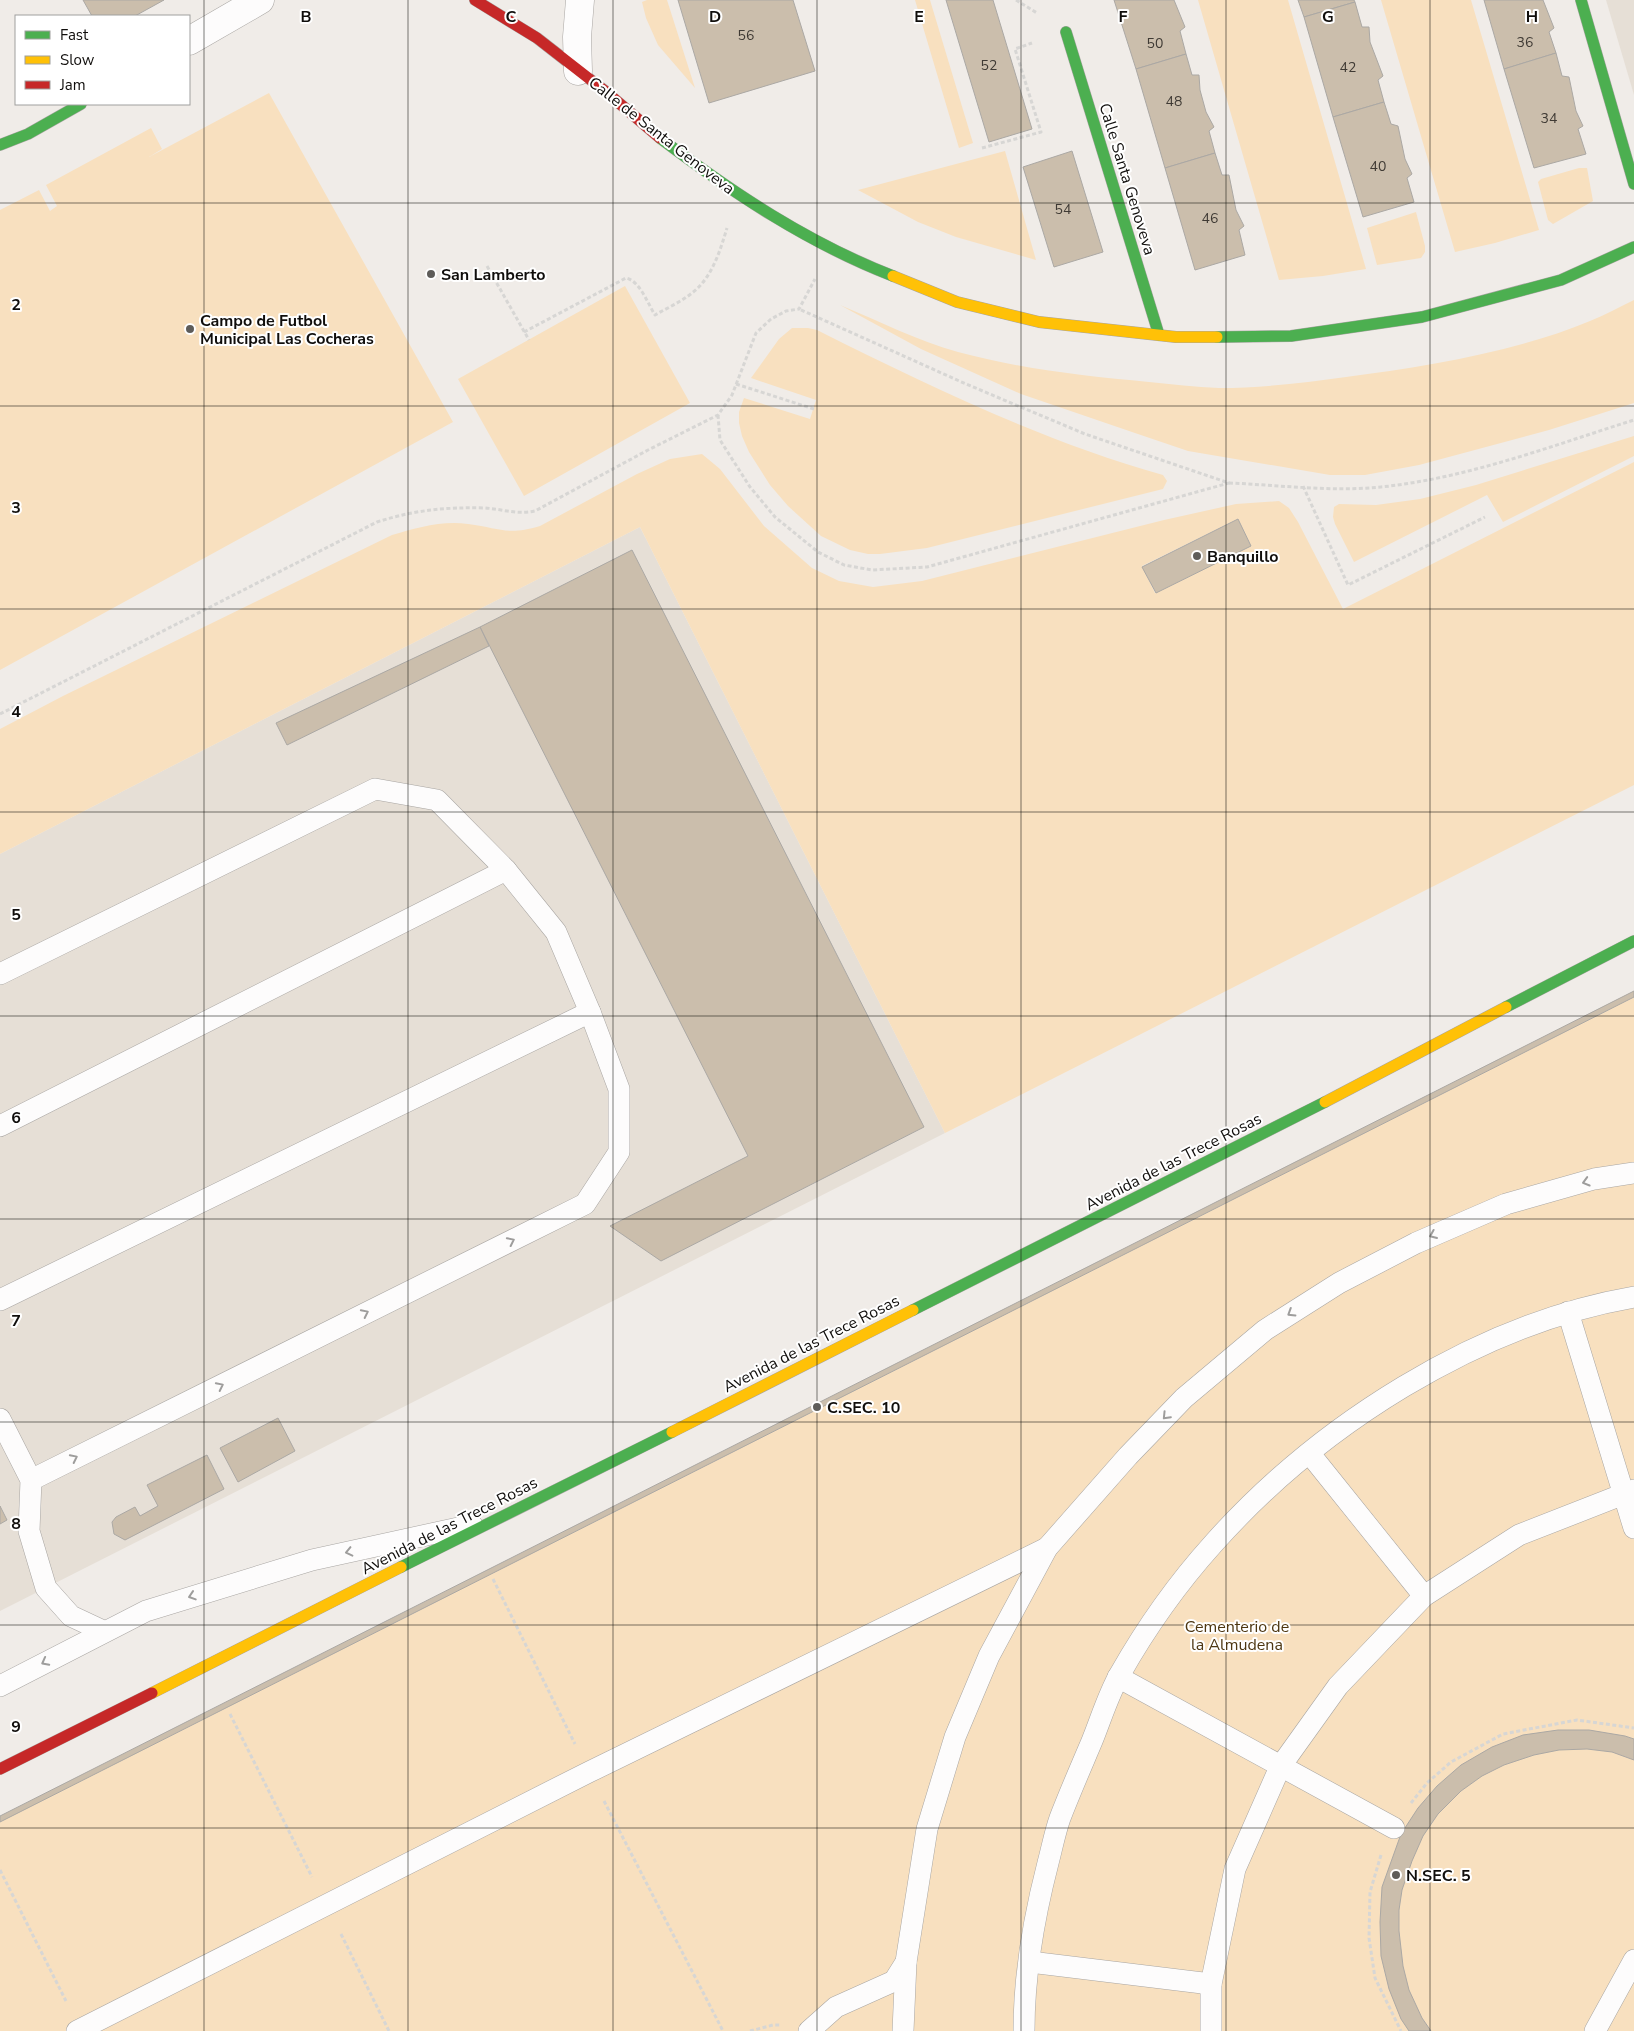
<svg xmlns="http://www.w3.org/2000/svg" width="1634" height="2031" font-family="'Nunito Sans',sans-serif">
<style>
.built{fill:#e6dfd6}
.green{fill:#f8e0bf;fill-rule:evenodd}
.building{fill:#cbbeac;stroke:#aba8a4}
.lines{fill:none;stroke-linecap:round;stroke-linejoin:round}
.lane-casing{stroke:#a8a5a2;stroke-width:22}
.street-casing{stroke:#a8a5a2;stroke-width:29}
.fast-casing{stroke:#a8a5a2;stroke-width:12}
.slow-casing{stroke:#a8a5a2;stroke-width:12}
.jam-casing{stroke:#a8a5a2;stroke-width:12}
.path{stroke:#d7d6d4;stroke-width:3;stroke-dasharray:4 2.5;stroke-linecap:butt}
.lane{stroke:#fdfcfc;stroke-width:21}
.street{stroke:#fdfcfc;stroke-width:28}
.fast{stroke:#4caf50;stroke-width:11}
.slow{stroke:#ffc107;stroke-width:11}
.jam{stroke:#c62828;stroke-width:11}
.oneway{stroke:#9e9d9c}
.grid{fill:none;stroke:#100e0c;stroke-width:1;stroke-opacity:0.55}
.poi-dot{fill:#5e5c59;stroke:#fff;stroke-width:2}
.labels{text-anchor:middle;stroke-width:4;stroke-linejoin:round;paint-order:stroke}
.number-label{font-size:14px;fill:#3f3a34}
.street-label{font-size:16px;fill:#100e0c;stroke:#fff}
.poi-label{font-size:16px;font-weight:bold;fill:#100e0c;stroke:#fff;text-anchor:start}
.park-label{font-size:16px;fill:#4d3611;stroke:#fff}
.grid-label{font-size:16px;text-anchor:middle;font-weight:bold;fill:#100e0c;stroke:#fff;stroke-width:4;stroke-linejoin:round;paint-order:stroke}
</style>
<rect width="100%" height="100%" fill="#f0ece8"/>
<g class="built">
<polygon points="1606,0 1634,0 1634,95"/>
<polygon points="640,527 945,1133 0,1611 0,854"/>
</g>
<g class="green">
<polygon points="647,0 667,0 695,88 658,45 646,18 642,2"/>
<polygon points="915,0 930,0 973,143 959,148"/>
<polygon points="1198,0 1288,0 1366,269 1323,276 1279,280"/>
<polygon points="1381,0 1471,0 1539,230 1495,243 1455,252"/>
<polygon points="269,93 453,422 0,670 0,210 39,190 50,211 57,206 46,185 151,128 162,149 149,157"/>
<polygon points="1005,151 1036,260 956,237 918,222 858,190"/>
<polygon points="1579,168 1587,168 1593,201 1553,224 1548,220 1538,182 1541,179"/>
<polygon points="1416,212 1425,246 1425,252 1421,258 1377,265 1367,228"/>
<polygon points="625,286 690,403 524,496 458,379"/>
<path d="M 1634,300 L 1634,403 L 1549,430 L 1419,465 L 1365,475 L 1330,475 L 1188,451 L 1132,432 L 1021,394 L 921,349 L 840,305 C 879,321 918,341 958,352 C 1021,369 1084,376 1149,382 C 1172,384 1195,387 1219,388 C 1261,388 1304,383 1346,377 C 1424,367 1516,352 1590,321 C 1605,315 1619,307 1634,300 Z"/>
<path d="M 792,328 L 808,328 L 817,330 C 929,386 1042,441 1163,475 L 1167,481 L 1163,489 L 927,548 L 880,554 L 868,554 L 850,550 L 821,536 L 788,506 L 770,485 L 749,452 L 742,436 L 739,423 L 739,412 L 744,398 L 810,419 L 816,400 L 751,378 L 779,339 Z"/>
<polygon points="1634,436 1634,456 1503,522 1487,495 1354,562 1335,524 1333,517 1334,507 1339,504 1376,505 1420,499 1476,485"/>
<path d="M 702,454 L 720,469 L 764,526 L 812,568 L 839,581 L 873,587 L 922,581 L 1164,520 L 1236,504 L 1279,501 L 1289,508 L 1298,522 L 1343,609 L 1634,462 L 1634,785 L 945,1133 L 640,527 L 0,854 L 0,729 L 63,696 L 392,535 C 415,528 443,520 468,524 C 500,528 507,536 540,526 L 637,474 L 670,459 ZM 1238,519 L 1251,546 L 1155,593 L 1142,566 Z"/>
<polygon points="1634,991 1634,2031 0,2031 0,1817"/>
</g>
<g class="building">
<polygon points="83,0 164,0 135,16 92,16"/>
<polygon points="678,0 793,0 815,71 709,103"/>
<polygon points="946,0 993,0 1032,129 989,142"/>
<polygon points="1114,0 1174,0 1185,27 1180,31 1186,54 1136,69"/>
<polygon points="1298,0 1354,0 1355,2 1304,17"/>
<polygon points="1484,0 1543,0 1554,28 1549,32 1556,53 1504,69"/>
<polygon points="1355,2 1362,27 1369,27 1370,42 1383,76 1378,80 1384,102 1333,117 1304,17"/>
<polygon points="1556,53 1562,76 1569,77 1576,111 1583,126 1578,129 1586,154 1534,168 1504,69"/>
<polygon points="1186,54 1192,75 1199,75 1200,90 1206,112 1214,127 1209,131 1215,153 1165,168 1136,69"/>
<polygon points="1384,102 1391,124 1398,126 1405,159 1412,174 1407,178 1414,202 1363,217 1333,117"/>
<polygon points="1072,151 1103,252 1054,267 1023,167"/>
<polygon points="1215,153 1222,175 1229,175 1236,210 1244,226 1239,230 1245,255 1195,270 1165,168"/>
<polygon points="1238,519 1251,546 1156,593 1142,567"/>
<polygon points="632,550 924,1127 661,1261 610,1226 748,1156 480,627"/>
<polygon points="480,627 489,646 287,745 276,723"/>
<polygon points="1634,991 1634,997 0,1822 0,1816"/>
<polygon points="278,1418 295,1451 238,1482 220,1448"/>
<polygon points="207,1455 224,1489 125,1540 114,1534 112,1522 116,1517 135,1507 140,1516 158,1506 147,1485"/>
<polygon points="0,1506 7,1520 0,1524"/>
<polygon points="1558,1730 1589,1730 1625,1736 1634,1739 1634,1760 1612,1752 1587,1749 1559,1750 1534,1755 1504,1765 1482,1776 1461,1791 1438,1814 1423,1836 1412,1861 1402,1890 1399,1910 1399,1931 1403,1966 1409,1990 1422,2018 1431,2031 1409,2031 1401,2019 1389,1989 1381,1956 1380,1922 1382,1887 1401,1834 1418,1808 1437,1786 1461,1765 1492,1747 1523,1735"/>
</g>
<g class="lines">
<defs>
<g id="lane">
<polyline points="0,974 375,789 437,800 506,870 556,932 590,1012 619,1089 619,1152 585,1204 31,1480"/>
<polyline points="0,1126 506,870"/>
<polyline points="0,1300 590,1012"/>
<polyline points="1568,1312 1634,1528"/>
<polyline points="0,1419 31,1480 29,1531 46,1588 71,1616 103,1631"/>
<polyline points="1310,1454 1424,1596"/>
<polyline points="1118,1677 1394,1828"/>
<polyline points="0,1686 146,1611 312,1560 472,1525"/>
<polyline points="1030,1962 1211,1984"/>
<polyline points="77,2031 589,1772 1047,1548"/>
<polyline points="809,2031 836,2007 894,1981 906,1962 927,1829 955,1737 989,1656 1047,1548 1128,1456 1184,1398 1265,1330 1339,1283 1416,1243 1506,1204 1594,1179 1634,1173"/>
<polyline points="903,2031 906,1962"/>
<path d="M 1024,2031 C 1024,1975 1034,1917 1048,1863 C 1052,1848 1055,1832 1060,1818 C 1070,1792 1081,1767 1092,1741 C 1101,1719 1108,1695 1120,1674 C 1146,1628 1177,1584 1213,1544 C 1318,1426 1477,1324 1634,1297"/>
<polyline points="1211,2031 1211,1984 1235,1869 1280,1767 1338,1686 1424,1596 1519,1535 1634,1490"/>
<polyline points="1595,2031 1634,1960"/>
</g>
<g id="street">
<polyline points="189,41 260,0"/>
<polyline points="578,71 577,37 580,0"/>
</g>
<g id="fast">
<polyline points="1581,0 1634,184"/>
<polyline points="1066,32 1159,335"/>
<path d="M 660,138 C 733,193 808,243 893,276"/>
<polyline points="0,145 28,134 81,104"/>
<polyline points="1217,337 1291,336 1422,317 1561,280 1634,247"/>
<polyline points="1506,1007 1634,941"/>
<polyline points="913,1310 1325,1102"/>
<polyline points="401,1567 672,1432"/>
</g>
<g id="slow">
<polyline points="893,276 957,302 1039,322 1176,337 1217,337"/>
<polyline points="1325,1102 1506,1007"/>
<polyline points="672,1432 913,1310"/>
<polyline points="152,1693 401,1567"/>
</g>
<g id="jam">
<polyline points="475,0 537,38 605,91 660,138"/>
<polyline points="0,1769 152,1693"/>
</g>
</defs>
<use href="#lane" class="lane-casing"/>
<use href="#street" class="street-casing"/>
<use href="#fast" class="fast-casing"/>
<use href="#slow" class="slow-casing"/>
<use href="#jam" class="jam-casing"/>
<g class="path">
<polyline points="1016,0 1037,13"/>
<polyline points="982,148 1041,132 1015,49 1032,43"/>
<polyline points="487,266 529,340"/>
<path d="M 524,332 L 626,278 C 640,281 648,304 655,315 C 667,308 681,302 692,293 C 712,278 720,251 727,228"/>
<polyline points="736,384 814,409"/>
<polyline points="718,415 720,440 750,487 775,517 818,552 844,565 872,570 927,567 1229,483 1085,434 966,384 799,309"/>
<path d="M 1229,483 C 1279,485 1331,492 1381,487 C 1468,478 1551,446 1634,420"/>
<polyline points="1303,486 1348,585 1485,517"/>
<path d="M 0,714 L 377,522 C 414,510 446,507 485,508 C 502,509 517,515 535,511 L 648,450 L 718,415 L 732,395 L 756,333 L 771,319 L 786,311 L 799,309 L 815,279"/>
<polyline points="493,1579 575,1744"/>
<polyline points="230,1714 312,1877"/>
<polyline points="604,1801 723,2031"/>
<polyline points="1411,1803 1427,1783 1451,1762 1503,1734 1577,1720 1634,1728"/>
<polyline points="1381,1855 1370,1892 1369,1938 1375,1978 1401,2031"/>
<polyline points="0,1870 66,2001"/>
<polyline points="341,1934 389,2031"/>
<polyline points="750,2031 773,2025 780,2025"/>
</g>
<use href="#lane" class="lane"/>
<use href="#street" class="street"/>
<use href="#fast" class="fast"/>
<use href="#slow" class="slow"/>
<use href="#jam" class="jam"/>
</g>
<defs><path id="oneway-chevron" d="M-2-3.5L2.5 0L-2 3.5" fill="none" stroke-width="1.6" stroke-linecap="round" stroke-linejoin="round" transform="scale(1.25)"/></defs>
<g class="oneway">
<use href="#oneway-chevron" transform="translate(1586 1182) rotate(164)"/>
<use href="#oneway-chevron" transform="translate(1433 1235) rotate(157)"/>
<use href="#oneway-chevron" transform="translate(511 1241) rotate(-26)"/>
<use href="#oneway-chevron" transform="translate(365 1313) rotate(-26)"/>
<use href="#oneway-chevron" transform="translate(1291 1313) rotate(148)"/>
<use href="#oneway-chevron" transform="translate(220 1386) rotate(-26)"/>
<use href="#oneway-chevron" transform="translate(1166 1416) rotate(134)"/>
<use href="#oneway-chevron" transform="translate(74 1458) rotate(-26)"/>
<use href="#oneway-chevron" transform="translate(349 1552) rotate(167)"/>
<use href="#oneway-chevron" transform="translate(192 1596) rotate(162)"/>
<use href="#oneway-chevron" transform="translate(45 1662) rotate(152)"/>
</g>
<path class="grid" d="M 204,0 L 204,2031M 408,0 L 408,2031M 613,0 L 613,2031M 817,0 L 817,2031M 1021,0 L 1021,2031M 1226,0 L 1226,2031M 1430,0 L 1430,2031M 0,203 L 1634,203M 0,406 L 1634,406M 0,609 L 1634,609M 0,812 L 1634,812M 0,1016 L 1634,1016M 0,1219 L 1634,1219M 0,1422 L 1634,1422M 0,1625 L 1634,1625M 0,1828 L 1634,1828"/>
<g class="poi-dot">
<circle cx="431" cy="274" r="5"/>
<circle cx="190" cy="329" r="5"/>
<circle cx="1197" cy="556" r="5"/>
<circle cx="817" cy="1407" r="5"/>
<circle cx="1396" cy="1875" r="5"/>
</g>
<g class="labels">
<g class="number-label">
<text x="746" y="40">56</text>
<text x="1525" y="47">36</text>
<text x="1155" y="48">50</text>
<text x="989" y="70">52</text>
<text x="1348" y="72">42</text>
<text x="1174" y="106">48</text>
<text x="1549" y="123">34</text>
<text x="1378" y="171">40</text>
<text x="1063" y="214">54</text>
<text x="1210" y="223">46</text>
</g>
<g class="street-label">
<text transform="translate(662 135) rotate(38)" y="6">Calle de Santa Genoveva</text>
<text transform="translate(1128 179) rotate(73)" y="6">Calle Santa Genoveva</text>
<text transform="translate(1173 1161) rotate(-27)" y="6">Avenida de las Trece Rosas</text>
<text transform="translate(811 1343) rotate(-27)" y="6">Avenida de las Trece Rosas</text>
<text transform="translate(449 1525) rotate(-27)" y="6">Avenida de las Trece Rosas</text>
</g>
<g class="poi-label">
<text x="441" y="280">San Lamberto</text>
<text x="200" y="326">Campo de Futbol<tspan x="200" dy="18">Municipal Las Cocheras</tspan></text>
<text x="1207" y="562">Banquillo</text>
<text x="827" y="1413">C.SEC. 10</text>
<text x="1406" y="1881">N.SEC. 5</text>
</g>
<g class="park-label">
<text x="1237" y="1632">Cementerio de<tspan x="1237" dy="18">la Almudena</tspan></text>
</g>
</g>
<g class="grid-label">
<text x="306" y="22">B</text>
<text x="511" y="22">C</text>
<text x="715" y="22">D</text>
<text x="919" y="22">E</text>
<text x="1123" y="22">F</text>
<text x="1328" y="22">G</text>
<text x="1532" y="22">H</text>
<text x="16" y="310">2</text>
<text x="16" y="513">3</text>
<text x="16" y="717">4</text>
<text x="16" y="920">5</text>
<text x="16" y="1123">6</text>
<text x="16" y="1326">7</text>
<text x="16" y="1529">8</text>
<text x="16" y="1732">9</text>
</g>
<rect x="15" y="15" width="175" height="90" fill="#ffffff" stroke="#9f9f9e"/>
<rect x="25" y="31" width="25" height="8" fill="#4caf50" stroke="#9f9f9e"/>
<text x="60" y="40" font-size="15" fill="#100e0c">Fast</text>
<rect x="25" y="56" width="25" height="8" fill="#ffc107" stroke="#9f9f9e"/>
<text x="60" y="65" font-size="15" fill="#100e0c">Slow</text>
<rect x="25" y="81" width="25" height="8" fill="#c62828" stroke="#9f9f9e"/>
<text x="60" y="90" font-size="15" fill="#100e0c">Jam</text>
</svg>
